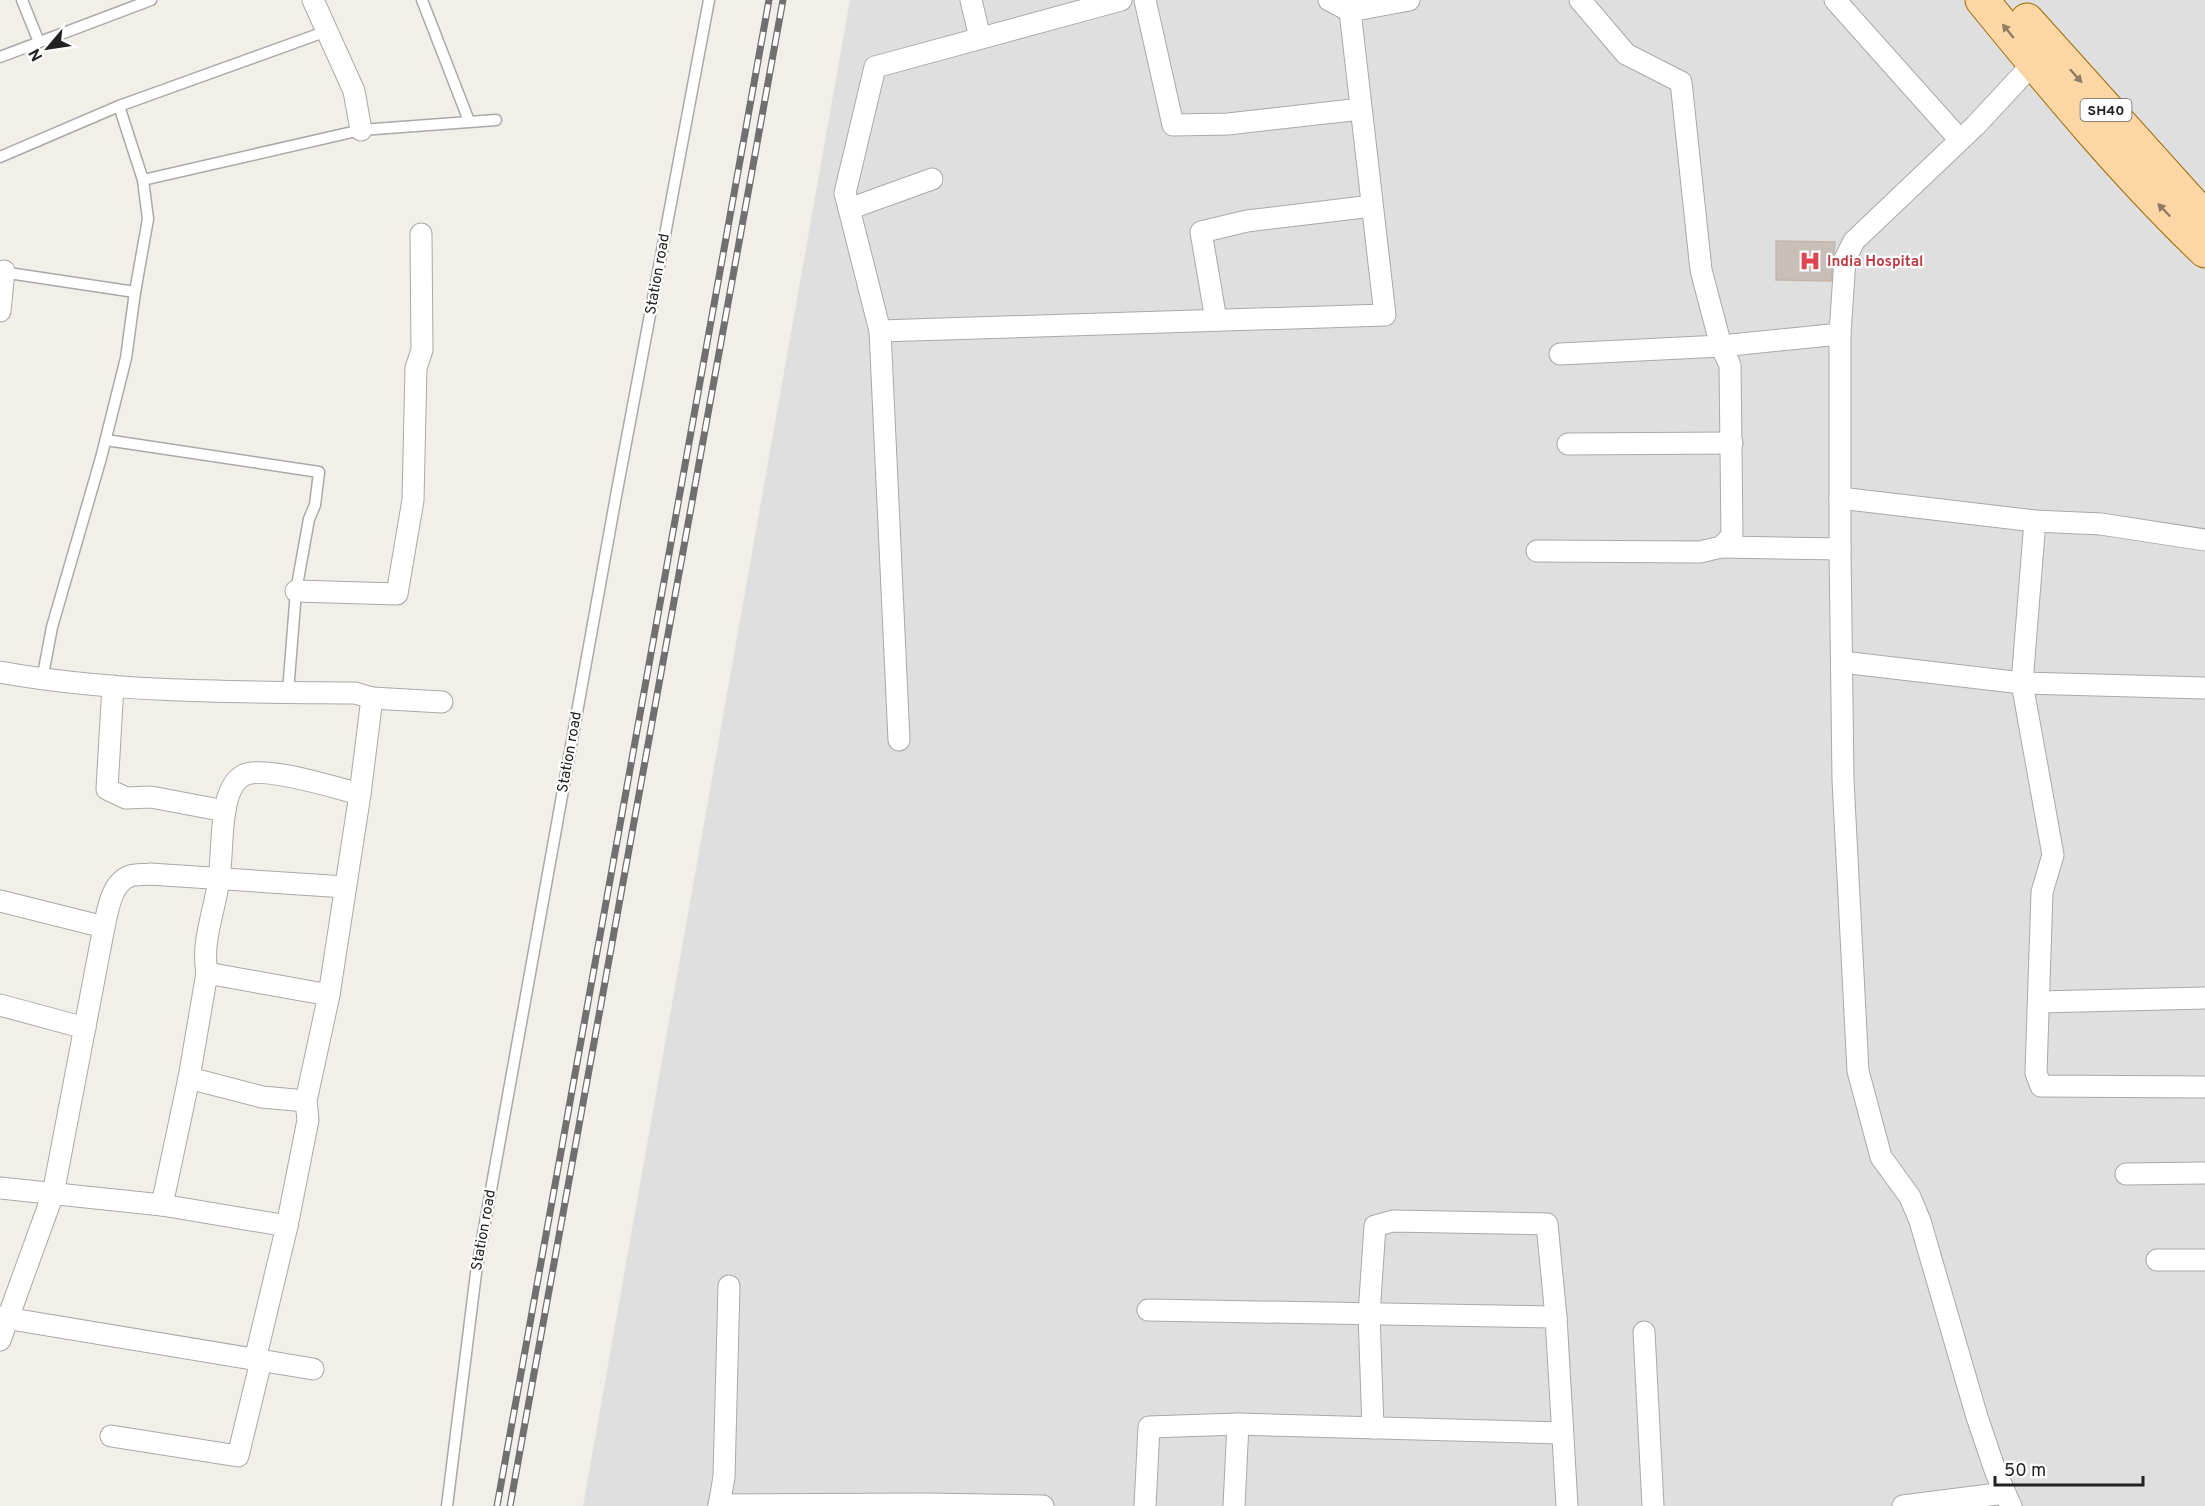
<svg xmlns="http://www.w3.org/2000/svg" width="2205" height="1506" font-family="Overpass,sans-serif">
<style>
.residential{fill:#e0dfdf}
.building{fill:#c7bfb8;stroke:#c4b6ab;stroke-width:1.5}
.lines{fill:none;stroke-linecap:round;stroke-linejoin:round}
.service-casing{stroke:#a9a9a9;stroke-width:13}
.minor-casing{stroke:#a9a9a9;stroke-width:23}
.primary-casing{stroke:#a06b00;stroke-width:35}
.service{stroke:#fff;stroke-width:10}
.minor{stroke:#fff;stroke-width:21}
.primary{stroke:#fcd6a4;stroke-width:33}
.rail-casing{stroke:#707070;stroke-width:7}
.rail{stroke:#fff;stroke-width:4.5;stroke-dasharray:14;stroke-linecap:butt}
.oneway{fill:#8f7c63}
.labels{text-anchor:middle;stroke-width:4.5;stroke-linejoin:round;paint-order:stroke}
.shield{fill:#fff;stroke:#646464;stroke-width:1.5}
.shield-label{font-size:14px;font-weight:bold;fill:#222}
.health-label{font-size:15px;font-weight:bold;fill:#be3a42;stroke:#fff;text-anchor:start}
.street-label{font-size:15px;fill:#222;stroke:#fff}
</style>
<rect width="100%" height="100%" fill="#f2efe9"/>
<polygon class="residential" points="850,0 2205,0 2205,1506 583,1506"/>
<polygon class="building" points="1776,241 1835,242 1831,281 1776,280"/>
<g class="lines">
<defs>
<g id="service">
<polyline points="22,0 39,42"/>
<polyline points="422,0 469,121"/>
<polyline points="0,57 151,0"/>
<polyline points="0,157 119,106 327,31"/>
<polyline points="143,180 361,130 496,120"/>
<polyline points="2,272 135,292"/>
<polyline points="106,440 319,472 315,505 309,519 296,591 288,692"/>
<polyline points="42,680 52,627 101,458 126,358 135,292 148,219 143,180 119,106"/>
<polyline points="447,1506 476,1273 616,496 709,0"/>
</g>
<g id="minor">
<polyline points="313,0 354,91 361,130"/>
<polyline points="971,0 980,38"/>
<polyline points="1145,0 1173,125 1228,124 1361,109"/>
<polyline points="1329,0 1350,11"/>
<polyline points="1835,0 1960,140"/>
<polyline points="849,209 932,179"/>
<polyline points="0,311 4,271"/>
<polyline points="1216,320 1201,232 1247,221 1372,206"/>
<polyline points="880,331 1385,315 1350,11 1409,0"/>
<polyline points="1560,354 1721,346 1840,334"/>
<polyline points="1568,444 1732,443"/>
<polyline points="1840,498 2035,521 2101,524 2205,540"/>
<polyline points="2035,521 2022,683 2053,855 2042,892 2036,1073 2041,1086 2205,1087"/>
<polyline points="1721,547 1840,549"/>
<polyline points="1537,551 1700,552 1721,547 1732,536 1730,365 1721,346 1701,270 1681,82 1626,54 1580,0"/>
<polyline points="296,591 397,594 413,500 416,368 422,350 421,234"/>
<polyline points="1842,662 2022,683 2205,688"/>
<path d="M 0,672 C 116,693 237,692 355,693 L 372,698 L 360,794 L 329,995 L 306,1101 L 308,1120 L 287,1226 L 255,1360"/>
<polyline points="113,686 107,789 126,798 151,797 225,811"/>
<polyline points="372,698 442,702"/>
<polyline points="899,740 880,331 845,193 875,67 1121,0"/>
<polyline points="0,901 104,927"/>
<polyline points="207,973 329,995"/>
<polyline points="2039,1002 2205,998"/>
<polyline points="0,1005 85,1028"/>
<polyline points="189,1078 262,1097 306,1101"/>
<polyline points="2126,1174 2205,1173"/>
<polyline points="0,1188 162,1205 287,1226"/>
<path d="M 162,1205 L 189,1078 L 207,973 C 201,942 215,910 219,879 C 222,856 221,833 225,810 C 227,798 232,781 244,775 C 264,765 336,788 360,794"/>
<polyline points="2157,1260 2205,1260"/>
<polyline points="1148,1310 1556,1317"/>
<polyline points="0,1317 313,1369"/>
<polyline points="1644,1332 1653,1506"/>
<path d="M 0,1340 L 53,1194 L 104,927 C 108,910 111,883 130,876 C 136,874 144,875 150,874 L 345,887"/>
<polyline points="1373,1428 1369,1314 1375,1226 1393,1221 1547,1224 1556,1317 1567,1506"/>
<polyline points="111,1436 238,1456 261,1361"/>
<polyline points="719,1505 924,1504 1043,1506"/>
<polyline points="719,1506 724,1477 729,1286"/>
<polyline points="1145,1506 1149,1427 1238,1424 1562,1433"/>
<polyline points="1234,1506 1238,1424"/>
<polyline points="1903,1506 2005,1493"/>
<polyline points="2011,1506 1996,1473 1977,1417 1920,1221 1910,1197 1881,1157 1858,1071 1843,780 1840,549 1840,334 1845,259 1854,241 1976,125 2041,55"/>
</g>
<g id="primary">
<path d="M 1982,0 C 2053,87 2124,173 2205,251"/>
<polyline points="2027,20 2205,218"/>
</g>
</defs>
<use href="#service" class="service-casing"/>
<use href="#minor" class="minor-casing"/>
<use href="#primary" class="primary-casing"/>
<use href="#service" class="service"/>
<use href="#minor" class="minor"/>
<use href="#primary" class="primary"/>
<defs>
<g id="rail">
<polyline points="497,1506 769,0"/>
<polyline points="510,1506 783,0"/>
</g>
</defs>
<use href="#rail" class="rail-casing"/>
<use href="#rail" class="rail"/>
</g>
<defs><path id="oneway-solid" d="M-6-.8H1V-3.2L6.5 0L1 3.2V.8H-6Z" transform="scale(1.5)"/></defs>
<g class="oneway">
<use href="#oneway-solid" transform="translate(2008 31) rotate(-129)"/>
<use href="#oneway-solid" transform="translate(2076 76) rotate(48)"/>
<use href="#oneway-solid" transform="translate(2164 210) rotate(-134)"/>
</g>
<defs>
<symbol id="hospital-bare" viewBox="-9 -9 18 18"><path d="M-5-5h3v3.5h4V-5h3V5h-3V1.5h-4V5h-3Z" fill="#e0444e" stroke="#fff" stroke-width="2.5" paint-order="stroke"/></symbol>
</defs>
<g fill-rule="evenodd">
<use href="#hospital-bare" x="1795" y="246" width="30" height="30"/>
</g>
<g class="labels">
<rect class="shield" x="2080.5" y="99" width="51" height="22" rx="4.5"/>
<g class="shield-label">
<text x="2106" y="115">SH40</text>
</g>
<g class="health-label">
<text x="1827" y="266">India Hospital</text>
</g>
<g class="street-label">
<text transform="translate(657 274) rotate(-80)" y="5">Station road</text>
<text transform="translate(569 752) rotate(-80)" y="5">Station road</text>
<text transform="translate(483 1230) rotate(-80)" y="5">Station road</text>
</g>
</g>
<g transform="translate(48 48) rotate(241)" stroke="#ffffff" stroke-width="4.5" paint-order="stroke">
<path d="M0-4.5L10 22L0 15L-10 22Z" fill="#222222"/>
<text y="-9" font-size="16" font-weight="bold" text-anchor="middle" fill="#222222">N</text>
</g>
<path d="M1995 1476v9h148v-9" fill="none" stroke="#222222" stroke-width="3"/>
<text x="2004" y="1476" font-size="18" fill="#222222" stroke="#ffffff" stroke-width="4.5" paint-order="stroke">50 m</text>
</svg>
